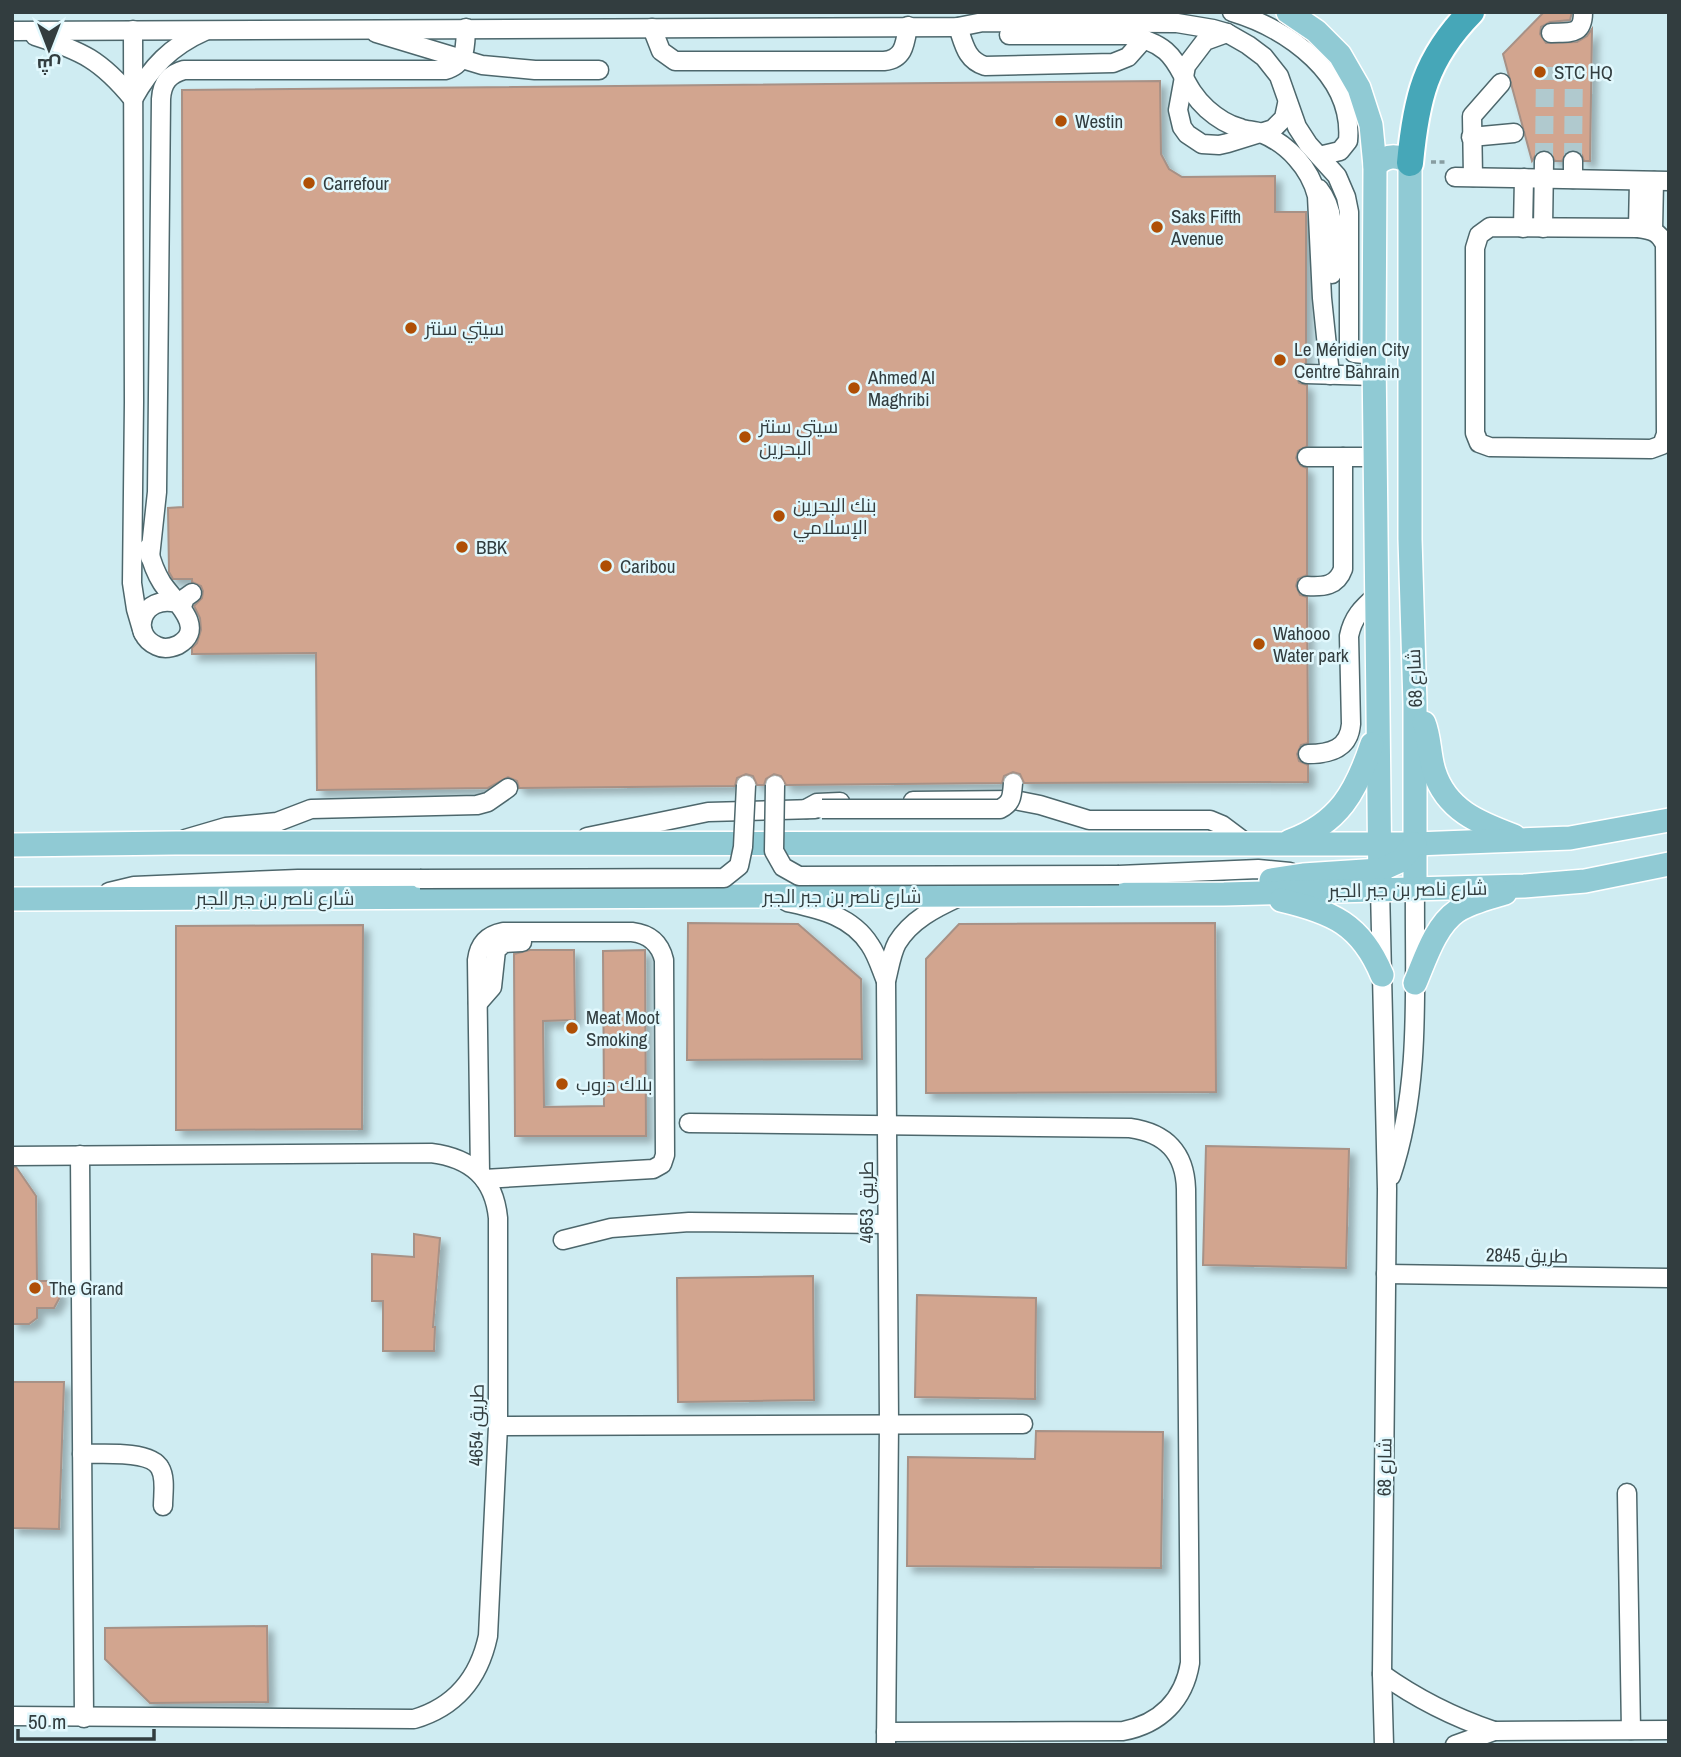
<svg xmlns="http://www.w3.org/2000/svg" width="1681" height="1757" font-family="'Archivo Narrow',Cairo,sans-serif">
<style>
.building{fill:#d2a58f;stroke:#a79186;stroke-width:2;filter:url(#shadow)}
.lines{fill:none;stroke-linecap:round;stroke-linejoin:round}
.minor-tunnel{stroke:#b0c9ce;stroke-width:18;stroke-dasharray:18 9;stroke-linecap:butt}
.minor-casing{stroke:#4d676c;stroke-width:21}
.major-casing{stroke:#fff;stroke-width:26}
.highway-casing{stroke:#fff;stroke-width:30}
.path{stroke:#889da1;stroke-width:3.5;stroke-dasharray:5 3.5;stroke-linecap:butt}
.minor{stroke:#fff;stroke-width:18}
.major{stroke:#90cad4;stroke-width:23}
.highway{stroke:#46a7b8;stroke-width:26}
.minor-bridge-casing{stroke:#4d676c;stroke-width:21;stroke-linecap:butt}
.minor-bridge{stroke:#fff;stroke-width:18}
.poi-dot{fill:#af4f05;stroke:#e1f8fd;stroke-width:2.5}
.labels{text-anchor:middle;stroke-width:5;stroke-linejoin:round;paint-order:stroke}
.poi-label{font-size:19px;fill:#323d3f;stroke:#e1f8fd;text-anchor:start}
.street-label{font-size:19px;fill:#323d3f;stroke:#e1f8fd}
</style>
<defs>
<filter id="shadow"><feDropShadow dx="6" dy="6" stdDeviation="3.5" flood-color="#0004"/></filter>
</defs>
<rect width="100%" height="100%" fill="#cfecf2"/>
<g class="building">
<polygon points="1544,12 1572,12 1570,20 1550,22 1541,27 1540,34 1546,43 1577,42 1587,36 1592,29 1590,161 1584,161 1582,155 1574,150 1567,152 1562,161 1555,161 1550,152 1543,150 1538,151 1532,161 1503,54"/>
<polygon points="1160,81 1161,154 1169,169 1182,177 1275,176 1275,212 1306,212 1306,363 1297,368 1295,374 1299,383 1307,385 1307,446 1298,451 1296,458 1301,466 1307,468 1307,575 1298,579 1296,586 1300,595 1307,597 1308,743 1301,745 1297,754 1299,761 1308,765 1308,782 1024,783 1020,774 1013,772 1004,776 1002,783 786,785 781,776 774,774 766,779 764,785 757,785 753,776 746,774 737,778 735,786 519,788 517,781 508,777 488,788 317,790 316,653 192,654 192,648 197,643 201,630 200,618 194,606 202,598 203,591 201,586 192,582 192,579 173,579 169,572 168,508 183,507 182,90"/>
<polygon points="688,923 798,924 861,979 862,1059 687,1060"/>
<polygon points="1215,923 1216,1092 926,1093 926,959 959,924"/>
<polygon points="363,925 362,1129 176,1130 176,926"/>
<polygon points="530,950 574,950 575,1020 543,1021 544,1107 604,1106 603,951 645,950 646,1136 515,1136 514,954"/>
<polygon points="1206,1146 1349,1149 1346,1268 1203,1265"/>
<polygon points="12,1167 16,1167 36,1196 37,1281 53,1281 61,1295 54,1308 37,1308 37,1318 29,1324 12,1324"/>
<polygon points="414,1234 440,1238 433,1327 435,1327 434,1351 383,1351 383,1301 372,1301 372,1254 414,1257"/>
<polygon points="813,1276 814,1400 678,1402 677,1278"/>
<polygon points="917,1295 1036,1298 1035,1399 915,1397"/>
<polygon points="12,1382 64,1382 59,1529 12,1528"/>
<polygon points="1036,1431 1163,1432 1161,1568 907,1566 908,1457 1035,1459"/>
<polygon points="267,1626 268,1702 150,1703 105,1659 105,1628"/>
</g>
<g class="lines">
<g class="minor-tunnel">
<polyline points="1544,161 1545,67"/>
<polyline points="1573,161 1574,65"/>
</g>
<defs>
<g id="minor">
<path d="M 1232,12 C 1288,29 1354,75 1348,141 L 1340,151 L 1319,156"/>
<path d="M 958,27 C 964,44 966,60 985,66 L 1113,63 L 1128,57 L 1144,39"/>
<path d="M 652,28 L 661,51 L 675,61 L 884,61 C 904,59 905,44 908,26"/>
<polyline points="133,30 134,402 132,583 136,609 143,633"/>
<polyline points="12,31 958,27 983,22 1177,23 1213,29 1227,33 1248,45 1264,57 1279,76 1297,127 1308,144 1337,176 1346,197 1349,212 1349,344 1354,353 1374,355"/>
<polyline points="376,33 482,65 535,70 599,70"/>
<polyline points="1227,33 1205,41 1186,66 1178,110 1182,127 1187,134 1202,144 1219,145 1228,143 1273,129 1284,118 1287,104"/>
<path d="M 1551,33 C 1570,32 1583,36 1583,12"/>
<path d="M 1009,35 L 1126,35 C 1188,46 1172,77 1207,109 C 1216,117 1228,125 1240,128 C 1246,131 1254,130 1261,133 C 1288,144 1310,168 1317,196 L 1322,298 L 1330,375"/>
<path d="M 35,36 C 82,51 101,60 133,99 C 151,67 171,46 205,31"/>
<polyline points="1471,137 1514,133"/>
<polyline points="1573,161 1573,179"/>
<polyline points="1455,177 1669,181"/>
<polyline points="1473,177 1472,116 1501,83"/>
<path d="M 1319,189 C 1338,213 1332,245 1332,274"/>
<path d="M 1490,227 L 1638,228 C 1651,230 1659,231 1665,245 L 1666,434 L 1662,445 L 1651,449 L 1490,447 L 1479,443 L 1475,433 L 1475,248 L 1479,235 Z"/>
<polyline points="1523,228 1524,178"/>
<polyline points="1543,228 1544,161"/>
<polyline points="1638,228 1639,181"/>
<polyline points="1653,230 1654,181"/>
<polyline points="1306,374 1374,376"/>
<polyline points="1307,457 1375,457"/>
<path d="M 148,548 C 151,560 155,572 162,583 C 173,600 208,628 178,645 C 171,648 163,649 157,646 C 129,634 142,594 177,603"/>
<path d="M 150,557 L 157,492 L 161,99 C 162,83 169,74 184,70 L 445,70 C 467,64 465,47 466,28"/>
<path d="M 1307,586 C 1324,587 1337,586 1343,569 L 1343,457"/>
<polyline points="182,606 185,598 192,593"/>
<path d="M 1308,754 C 1330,754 1349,749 1351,724 L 1349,636 C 1353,617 1362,608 1376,596"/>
<polyline points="913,801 1015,800 1040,805 1089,820 1210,820 1222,825 1246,843"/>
<polyline points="806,809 817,803 840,802"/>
<polyline points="587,837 708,812 815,809"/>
<polyline points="185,839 226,827 277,822 311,809 477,805 488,802 508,788"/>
<polyline points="1119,875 1258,869 1290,872"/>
<polyline points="1380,889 1387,1189 1382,1674 1384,1745"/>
<polyline points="109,892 134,886 298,879 420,879"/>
<path d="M 787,902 C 818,909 851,915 870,945 C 877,955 881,969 886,981"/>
<polyline points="478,1003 492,987 496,950 504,943 522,942"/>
<path d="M 689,1123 L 1130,1128 C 1166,1133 1185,1153 1186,1189 L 1190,1663 C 1184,1700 1160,1724 1123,1731 L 886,1732"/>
<polyline points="80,1155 84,1718"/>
<path d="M 12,1156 L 431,1153 C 471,1158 494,1178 498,1218 L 498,1426 L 488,1636 C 479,1678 455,1707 414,1719 L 12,1716"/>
<path d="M 480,1173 L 477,960 C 479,944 488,935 503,932 L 632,932 C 649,934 660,943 664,960 L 665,1155 L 662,1164 L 653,1169 L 484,1179"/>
<path d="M 1391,1176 C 1422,1085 1414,984 1415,889"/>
<polyline points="563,1240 611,1228 689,1222 887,1224"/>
<polyline points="1386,1274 1669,1278"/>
<polyline points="498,1426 1023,1424"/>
<path d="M 82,1454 C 101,1454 151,1450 160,1468 C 166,1478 163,1494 163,1506"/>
<polyline points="1627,1493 1631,1730"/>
<path d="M 1382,1674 C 1417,1699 1453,1717 1494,1731"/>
<path d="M 886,1745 L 889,1423 L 886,981 C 889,970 891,954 897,943 C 911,920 935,908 959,897"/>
<polyline points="1455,1745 1494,1731 1669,1730"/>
</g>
<g id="major">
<polyline points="1288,12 1316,31 1340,55 1359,88 1371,125 1375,166 1374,355 1380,889"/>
<path d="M 1375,166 C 1386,155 1397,154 1410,163 L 1410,539 L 1415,704 L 1415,889"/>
<path d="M 1424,723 C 1430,738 1429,755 1434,771 C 1446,810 1479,823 1514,836"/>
<path d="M 1290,841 C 1339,823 1356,792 1372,744"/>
<polyline points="12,845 175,843 1415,844 1570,838 1669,820"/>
<polyline points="1271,880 1303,875 1380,870 1400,861 1415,844"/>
<polyline points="12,899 1224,894 1524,886 1585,881 1669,864"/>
<path d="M 1281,900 C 1332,912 1361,924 1382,975"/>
<path d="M 1415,983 C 1425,960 1435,926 1457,911 C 1471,902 1489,898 1505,893"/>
</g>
<path id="highway" d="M 1410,163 C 1416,99 1425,59 1471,12"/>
</defs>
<use href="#minor" class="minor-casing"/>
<use href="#major" class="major-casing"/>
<use href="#highway" class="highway-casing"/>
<polyline class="path" points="1431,162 1447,162"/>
<use href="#minor" class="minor"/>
<use href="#major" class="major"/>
<use href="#highway" class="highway"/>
<defs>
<g id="minor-bridge">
<polyline points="775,785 774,851 783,867 799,876 1119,875"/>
<path d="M 822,809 L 1000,809 C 1012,803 1012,796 1013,783"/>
<polyline points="420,879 724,878 739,866 743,847 746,785"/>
</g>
</defs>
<use href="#minor-bridge" class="minor-bridge-casing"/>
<use href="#minor-bridge" class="minor-bridge"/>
</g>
<g class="poi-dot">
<circle cx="1540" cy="72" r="7"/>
<circle cx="1061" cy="121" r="7"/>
<circle cx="309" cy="183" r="7"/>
<circle cx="1157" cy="227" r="7"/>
<circle cx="411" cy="328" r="7"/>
<circle cx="1280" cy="360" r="7"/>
<circle cx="854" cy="388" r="7"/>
<circle cx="745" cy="437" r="7"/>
<circle cx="779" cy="516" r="7"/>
<circle cx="462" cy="547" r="7"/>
<circle cx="606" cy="566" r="7"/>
<circle cx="1259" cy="644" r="7"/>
<circle cx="572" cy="1028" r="7"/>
<circle cx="562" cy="1084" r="7"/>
<circle cx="35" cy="1288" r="7"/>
</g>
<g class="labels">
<g class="poi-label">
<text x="1554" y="79">STC HQ</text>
<text x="1075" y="128">Westin</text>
<text x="323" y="190">Carrefour</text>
<text x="1171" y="223">Saks Fifth<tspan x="1171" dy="22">Avenue</tspan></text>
<text x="425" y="335">سيتي سنتر</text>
<text x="1294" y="356">Le Méridien City<tspan x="1294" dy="22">Centre Bahrain</tspan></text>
<text x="868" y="384">Ahmed Al<tspan x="868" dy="22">Maghribi</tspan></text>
<text x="759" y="433">سيتي سنتر<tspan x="759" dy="22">البحرين</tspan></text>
<text x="793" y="512">بنك البحرين<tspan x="793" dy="22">الإسلامي</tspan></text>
<text x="476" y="554">BBK</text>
<text x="620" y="573">Caribou</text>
<text x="1273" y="640">Wahooo<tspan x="1273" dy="22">Water park</tspan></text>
<text x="586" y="1024">Meat Moot<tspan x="586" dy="22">Smoking</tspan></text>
<text x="576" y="1091">بلاك دروب</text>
<text x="49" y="1295">The Grand</text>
</g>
<g class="street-label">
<text transform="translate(1414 678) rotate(-92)" y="7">شارع 68</text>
<text transform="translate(1408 889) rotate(-1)" y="7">شارع ناصر بن جبر الجبر</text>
<text x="842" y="903">شارع ناصر بن جبر الجبر</text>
<text x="275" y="905">شارع ناصر بن جبر الجبر</text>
<text transform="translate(866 1202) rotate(-90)" y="7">طريق 4653</text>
<text transform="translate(1527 1255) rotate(1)" y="7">طريق 2845</text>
<text transform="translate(476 1425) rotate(-89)" y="7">طريق 4654</text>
<text transform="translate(1384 1467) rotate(-89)" y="7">شارع 68</text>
</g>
</g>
<rect width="1681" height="1757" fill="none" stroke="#323d3f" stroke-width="28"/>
<g transform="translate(49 49) rotate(180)" stroke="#e1f8fd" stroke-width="5" paint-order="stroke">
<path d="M0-5L12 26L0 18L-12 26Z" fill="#323d3f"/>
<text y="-10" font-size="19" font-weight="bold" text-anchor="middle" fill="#323d3f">ش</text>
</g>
<path d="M18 1729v10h136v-10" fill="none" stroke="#323d3f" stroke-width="3.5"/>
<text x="28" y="1729" font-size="21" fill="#323d3f" stroke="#e1f8fd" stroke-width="5" paint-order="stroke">50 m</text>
</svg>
